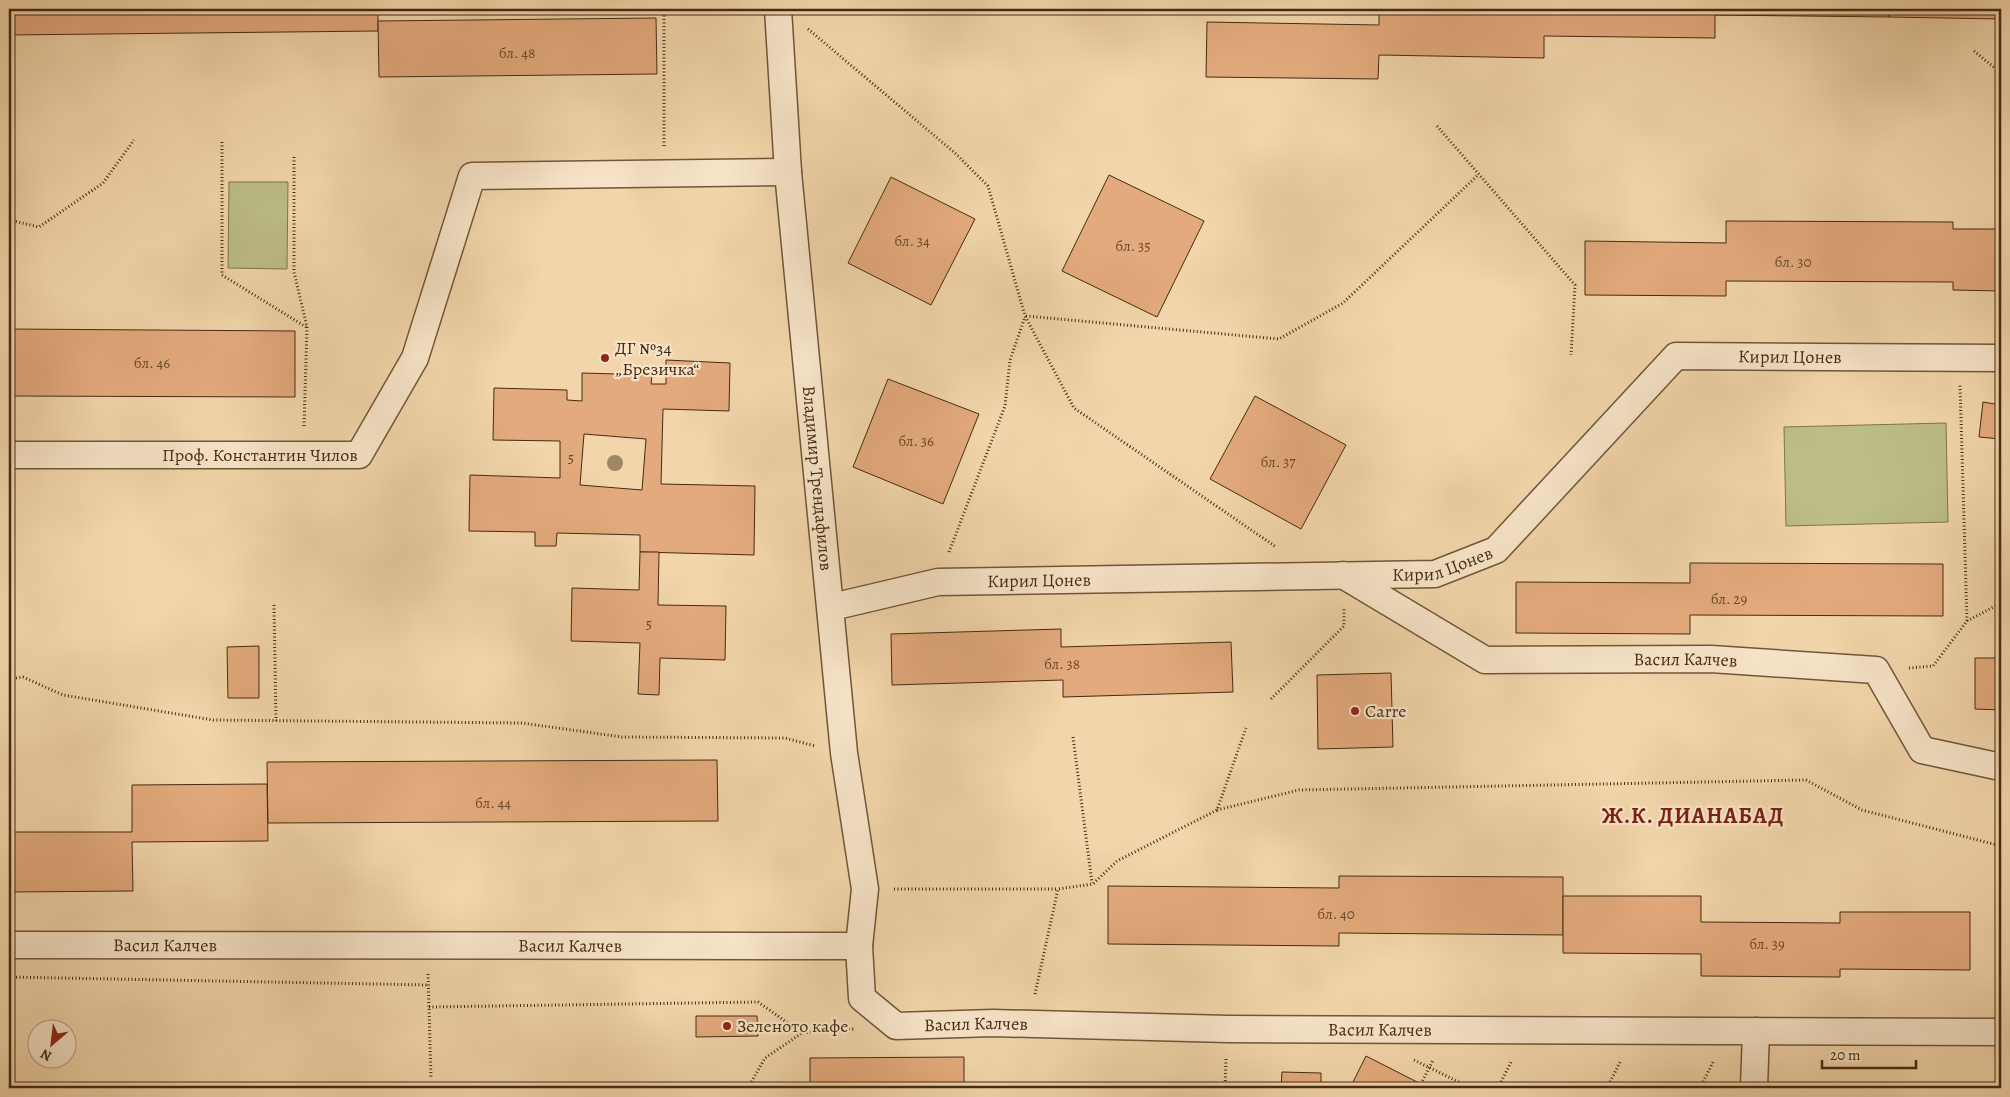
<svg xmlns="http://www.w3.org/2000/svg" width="2010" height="1097" font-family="Alegreya,serif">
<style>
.green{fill:#bcbd87;stroke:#80744d}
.building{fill:#e3aa7d;stroke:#452b13;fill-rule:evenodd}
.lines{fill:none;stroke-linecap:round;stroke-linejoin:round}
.minor-casing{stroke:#705639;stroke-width:29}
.path{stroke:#452b13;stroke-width:3;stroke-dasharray:1 2.5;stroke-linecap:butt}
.minor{stroke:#f7e4c8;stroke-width:26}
.tree{fill:#a08764}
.poi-dot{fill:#8f2418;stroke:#f7e4c8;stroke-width:2}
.labels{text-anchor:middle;stroke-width:4.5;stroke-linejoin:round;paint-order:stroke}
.number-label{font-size:15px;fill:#6c4b2e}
.poi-label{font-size:18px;fill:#452b13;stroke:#f7e4c8;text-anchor:start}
.street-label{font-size:18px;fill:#452b13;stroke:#f7e4c8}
.district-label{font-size:22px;font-weight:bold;letter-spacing:1px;fill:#7a1f14;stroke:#f7e4c8}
</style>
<rect width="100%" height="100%" fill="#f2d5aa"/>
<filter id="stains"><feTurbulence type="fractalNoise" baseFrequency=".004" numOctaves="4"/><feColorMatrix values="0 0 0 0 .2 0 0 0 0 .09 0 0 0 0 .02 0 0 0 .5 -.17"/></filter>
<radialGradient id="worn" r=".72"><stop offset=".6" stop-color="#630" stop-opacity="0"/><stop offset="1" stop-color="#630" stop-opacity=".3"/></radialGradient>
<g class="green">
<polygon points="229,182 288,182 287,269 228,268"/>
<polygon points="1946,423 1948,522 1786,526 1784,427"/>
</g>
<g class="building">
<polygon points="9,9 378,9 378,31 9,35"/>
<polygon points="1379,9 1715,9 1715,38 1544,36 1544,58 1379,55 1378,79 1206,77 1207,22 1379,25"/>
<polygon points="1715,9 1889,9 1889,17 1715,15"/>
<polygon points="1889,9 2001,9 2001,19 1889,17"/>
<polygon points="656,18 657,74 379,77 378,21"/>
<polygon points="1109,175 1204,221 1157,317 1062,271"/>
<polygon points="891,177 975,219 931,305 848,263"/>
<polygon points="1726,221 1953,222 1953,229 2001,229 2001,291 1953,290 1953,282 1726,281 1726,296 1585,295 1585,241 1726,243"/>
<polygon points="9,329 295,331 295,397 9,396"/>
<path d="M 666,360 L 730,363 L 729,411 L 663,409 L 661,484 L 755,486 L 754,555 L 640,552 L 640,535 L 557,533 L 556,546 L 535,546 L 535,532 L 469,531 L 470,475 L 560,478 L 560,441 L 493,440 L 494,388 L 567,390 L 567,400 L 582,401 L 582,373 L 652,375 L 651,384 L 666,384 ZM 584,434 L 646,439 L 642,490 L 580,485 Z"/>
<polygon points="888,379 979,414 943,504 853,467"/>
<polygon points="1255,396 1346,445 1301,529 1210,479"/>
<polygon points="1983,402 2001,405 2001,439 1979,437"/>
<polygon points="640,552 659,552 658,605 726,606 725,660 660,658 659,695 638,694 640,643 571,641 572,588 639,590"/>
<polygon points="1690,563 1943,564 1943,616 1690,615 1690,634 1516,633 1516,582 1690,583"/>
<polygon points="1061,629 1061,647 1231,642 1233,692 1063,697 1063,680 892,685 891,634"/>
<polygon points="259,646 259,698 228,698 227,647"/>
<polygon points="1975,658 2001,658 2001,710 1975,709"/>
<polygon points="1391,673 1393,747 1318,749 1317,675"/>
<polygon points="717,760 718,821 268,823 267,762"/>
<polygon points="267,784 268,841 132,842 133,891 9,892 9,832 132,832 132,785"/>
<polygon points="1339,876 1563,877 1563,935 1339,933 1339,946 1108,944 1108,886 1339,888"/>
<polygon points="1563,896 1701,896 1701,922 1840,923 1840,912 1970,912 1970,970 1840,969 1840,977 1701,976 1701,954 1563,953"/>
<polygon points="696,1016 757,1016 758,1036 696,1037"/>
<polygon points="1366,1056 1421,1084 1430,1088 1350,1088"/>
<polygon points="964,1057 964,1088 810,1088 810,1058"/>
<polygon points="1282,1072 1321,1073 1321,1088 1281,1088"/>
</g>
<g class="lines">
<defs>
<g id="minor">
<path id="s1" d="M 778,9 L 788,172 L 844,753 L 865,889 L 859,946 L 862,998 L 896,1026 L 993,1023 L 1228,1029 L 2001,1032"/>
<path id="s2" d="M 9,455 L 359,455 L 415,358 L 472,176 L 788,172"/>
<path id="s3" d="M 1343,575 L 1485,660 L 1711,659 L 1876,670 L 1922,750 L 2001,767"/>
<path id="s4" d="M 832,607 L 938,582 L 1435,574 L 1496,550 L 1676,356 L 2001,358"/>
<path id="s5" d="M 9,945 L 859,946"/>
<polyline points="1754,1088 1756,1031"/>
</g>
</defs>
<use href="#minor" class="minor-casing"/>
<g class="path">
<polyline points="808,29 955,153 988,186 1025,316 1074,408 1276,547"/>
<polyline points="1974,51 2001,73"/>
<polyline points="1437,126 1575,285 1571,355"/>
<polyline points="222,142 222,275 306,327"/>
<polyline points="664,146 664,9"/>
<polyline points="294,157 294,272 307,327 304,426"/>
<polyline points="9,220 39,227 103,183 134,140"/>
<polyline points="1026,316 1279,339 1343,303 1478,175"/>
<polyline points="949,552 1005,406 1010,360 1025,317"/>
<polyline points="274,605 276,721"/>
<polyline points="1967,621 2001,603"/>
<polyline points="1909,668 1933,666 1967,621 1960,385"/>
<polyline points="9,679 23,677 63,695 213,720 522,723 622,737 785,738 815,746"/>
<polyline points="1271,699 1344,626 1344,609"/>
<polyline points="1073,737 1092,883"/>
<polyline points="1217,810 1299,790 1806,780 1862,810 2001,846"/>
<polyline points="894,889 1058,889"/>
<polyline points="428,974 431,1078"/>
<polyline points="9,977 428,985"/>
<polyline points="1035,994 1058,889 1093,884 1117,861 1217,810 1246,728"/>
<polyline points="429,1007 758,1002 802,1033"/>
<polyline points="1414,1060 1471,1088"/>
<polyline points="1421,1084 1433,1060"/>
<polyline points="748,1088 765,1058 802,1033 854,1029"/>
<polyline points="1225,1088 1226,1059"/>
<polyline points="1498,1088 1512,1060"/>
<polyline points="1607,1088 1621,1060"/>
<polyline points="1700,1088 1714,1060"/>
</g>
<use href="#minor" class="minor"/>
</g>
<circle class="tree" cx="615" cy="463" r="8"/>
<g class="poi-dot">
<circle cx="605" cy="358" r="5"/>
<circle cx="1355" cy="711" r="5"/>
<circle cx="727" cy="1026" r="5"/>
</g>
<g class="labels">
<g class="number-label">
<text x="517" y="58">бл. 48</text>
<text x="912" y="246">бл. 34</text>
<text x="1133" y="251">бл. 35</text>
<text x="1793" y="267">бл. 30</text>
<text x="152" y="368">бл. 46</text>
<text x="916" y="446">бл. 36</text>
<text x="571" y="463">5</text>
<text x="1278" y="467">бл. 37</text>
<text x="1729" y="604">бл. 29</text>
<text x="649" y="629">5</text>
<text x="1062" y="669">бл. 38</text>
<text x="493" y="808">бл. 44</text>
<text x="1336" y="919">бл. 40</text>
<text x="1767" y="949">бл. 39</text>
</g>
<g class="poi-label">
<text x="615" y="354">ДГ №34<tspan x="615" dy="21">„Брезичка“</tspan></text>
<text x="1365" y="717">Carre</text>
<text x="737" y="1032">Зеленото кафе</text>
</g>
<g class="street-label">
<text dy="6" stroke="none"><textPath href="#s4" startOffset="1050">Кирил Цонев</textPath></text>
<text dy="6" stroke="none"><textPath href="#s2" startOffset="251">Проф. Константин Чилов</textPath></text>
<text dy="6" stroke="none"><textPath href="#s1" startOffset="471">Владимир Трендафилов</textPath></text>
<text dy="6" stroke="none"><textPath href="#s4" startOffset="615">Кирил Цонев</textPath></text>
<text dy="6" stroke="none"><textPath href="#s4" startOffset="210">Кирил Цонев</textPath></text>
<text dy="6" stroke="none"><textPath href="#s3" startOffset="366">Васил Калчев</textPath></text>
<text dy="6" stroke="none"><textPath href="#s5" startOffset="156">Васил Калчев</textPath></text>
<text dy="6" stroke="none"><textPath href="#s5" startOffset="561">Васил Калчев</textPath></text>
<text dy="6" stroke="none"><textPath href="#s1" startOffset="1118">Васил Калчев</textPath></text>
<text dy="6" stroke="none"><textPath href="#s1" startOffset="1522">Васил Калчев</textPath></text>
</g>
<g class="district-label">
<text x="1693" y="823">Ж.К. ДИАНАБАД</text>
</g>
</g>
<rect width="2010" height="1097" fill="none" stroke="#f2d5aa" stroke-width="30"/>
<rect x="10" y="10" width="1990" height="1077" fill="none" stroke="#452b13" stroke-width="2.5"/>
<rect x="15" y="15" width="1980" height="1067" fill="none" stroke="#452b13"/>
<g transform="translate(52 1044) rotate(208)"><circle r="24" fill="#f7e4c8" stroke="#b09a80"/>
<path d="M0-4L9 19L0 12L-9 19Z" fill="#8f2418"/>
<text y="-8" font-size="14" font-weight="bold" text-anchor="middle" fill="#452b13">N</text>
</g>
<path d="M1822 1060v8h94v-8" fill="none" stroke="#452b13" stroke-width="2.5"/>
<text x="1830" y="1060" font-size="15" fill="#452b13" stroke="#f7e4c8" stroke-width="4" paint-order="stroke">20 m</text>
<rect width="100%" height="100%" filter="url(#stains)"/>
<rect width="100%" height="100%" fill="url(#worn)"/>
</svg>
